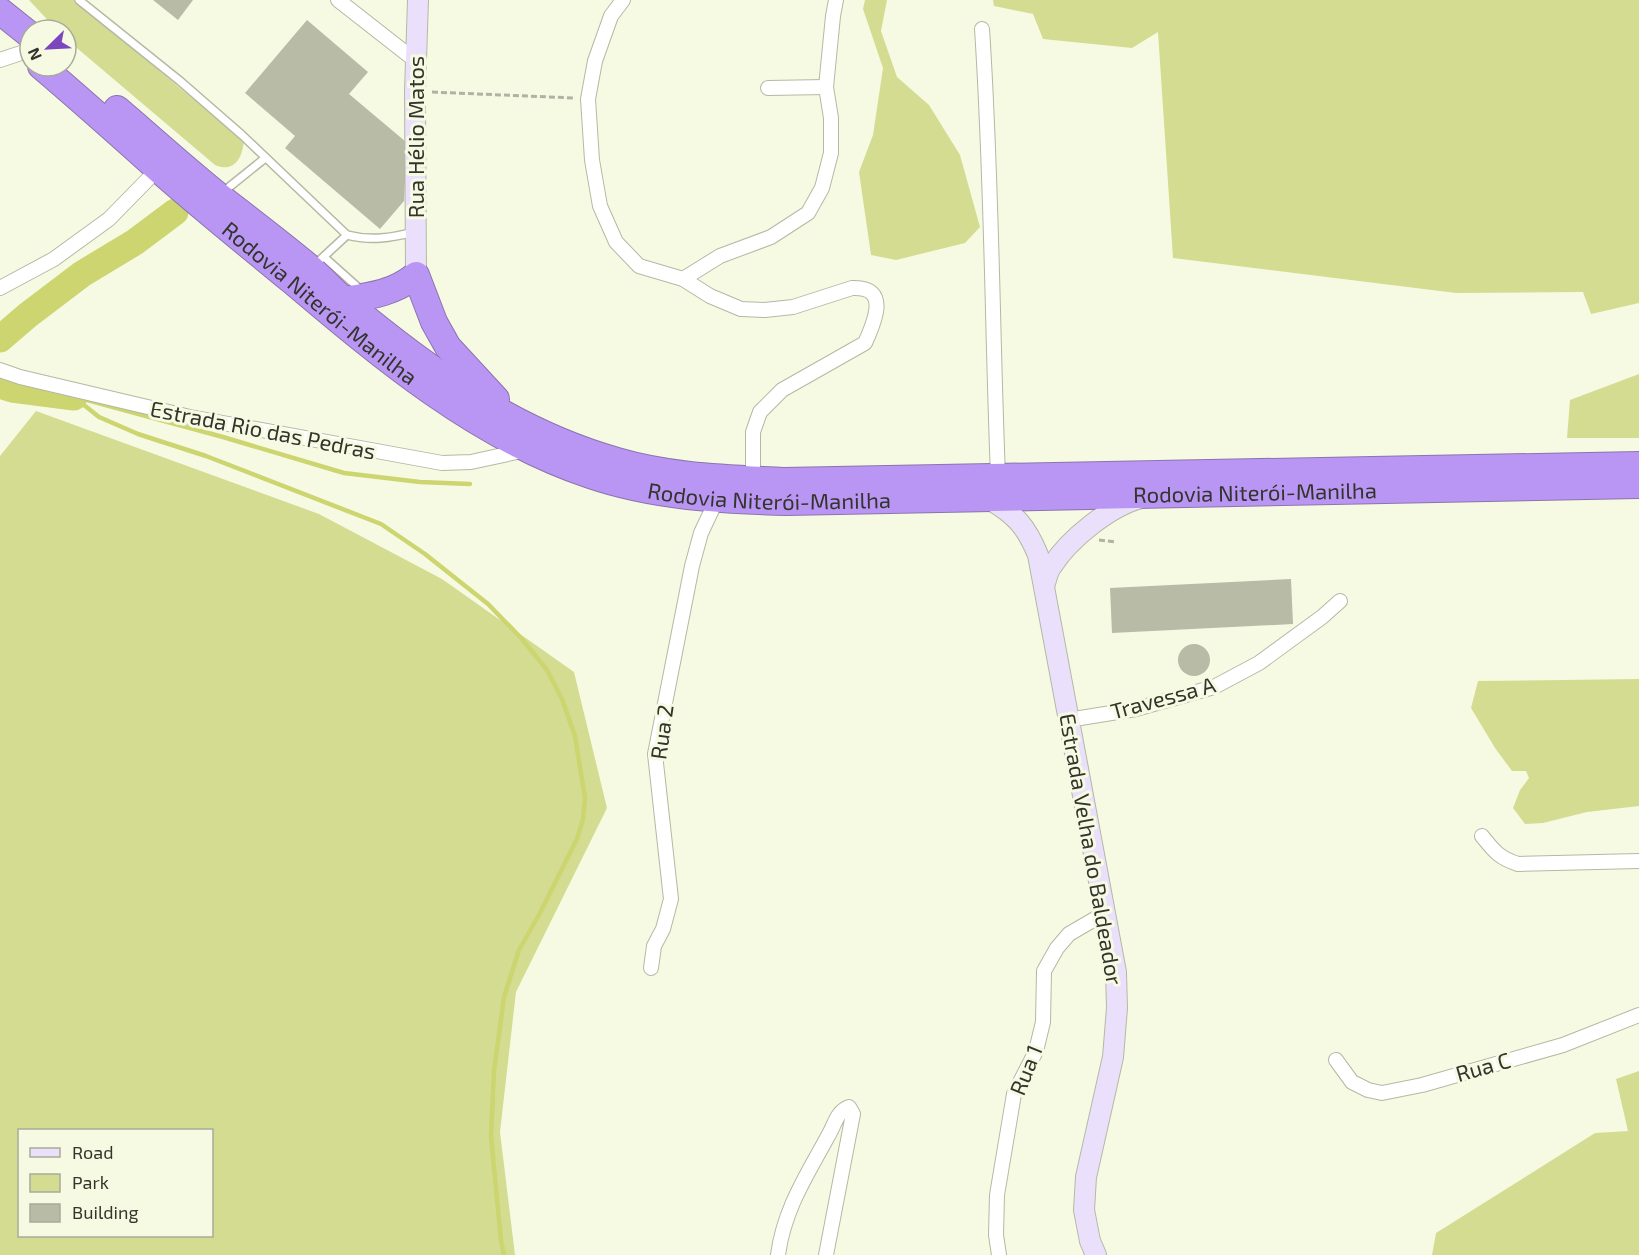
<svg xmlns="http://www.w3.org/2000/svg" width="1639" height="1255" font-family="'Exo 2',sans-serif">
<style>
.green{fill:#d4dc92;fill-rule:evenodd}
.lines{fill:none;stroke-linecap:round;stroke-linejoin:round}
.stream{stroke:#ccd56f;stroke-width:4.5}
.river{stroke:#ccd56f;stroke-width:27}
.building{fill:#b8bba6}
.lane-casing{stroke:#b5b8a3;stroke-width:10}
.street-casing{stroke:#b5b8a3;stroke-width:16}
.secondary-casing{stroke:#b5b8a3;stroke-width:22}
.highway-casing{stroke:#8b74ae;stroke-width:28}
.path{stroke:#b1b3a2;stroke-width:3;stroke-dasharray:6 3;stroke-linecap:butt}
.lane{stroke:#fff;stroke-width:7}
.street{stroke:#fff;stroke-width:14}
.secondary{stroke:#eae0fc;stroke-width:20}
.highway{stroke:#ba96f4;stroke-width:26}
.labels{text-anchor:middle;stroke-width:6;stroke-linejoin:round;paint-order:stroke}
.street-label{font-size:22px;fill:#33342c;stroke:#f7fae3}
</style>
<rect width="100%" height="100%" fill="#f7fae3"/>
<g class="green">
<path d="M 29,0 L 74,0 L 244,141 C 242,159 234,173 215,165 L 71,43 L 66,39 L 66,30 L 57,30 Z"/>
<polygon points="865,0 887,0 881,31 897,77 929,105 960,155 980,227 965,243 896,260 871,255 859,172 873,135 883,68 863,9"/>
<polygon points="993,0 1639,0 1639,303 1591,314 1583,292 1456,293 1173,258 1158,32 1132,48 1043,39 1033,14 994,6"/>
<polygon points="1639,374 1639,438 1567,438 1570,400"/>
<path d="M 36,411 L 319,514 L 442,579 L 574,672 L 607,808 L 516,992 L 500,1132 L 515,1255 L 0,1255 L 0,456 ZM 20,1130 L 212,1130 L 212,1236 L 20,1236 Z"/>
<polygon points="1639,679 1639,806 1587,812 1543,823 1525,824 1513,808 1520,790 1529,778 1526,771 1512,771 1495,748 1471,708 1478,681"/>
<polygon points="1639,1071 1639,1255 1432,1255 1436,1233 1595,1133 1628,1131 1616,1079"/>
</g>
<g class="lines">
<g class="stream">
<polyline points="74,397 99,417 138,434 206,456 381,524 425,554 488,604 522,639 547,670 562,699 575,736 585,798 583,819 577,839 540,913 519,950 504,997 494,1071 491,1136 501,1241 504,1255"/>
<polyline points="76,397 223,437 344,473 420,482 470,484"/>
</g>
<g class="river">
<polyline points="0,339 28,315 82,274 135,242 175,212"/>
<polyline points="0,385 12,389 74,397"/>
</g>
</g>
<g class="building">
<polygon points="153,0 193,0 178,20"/>
<polygon points="307,20 368,72 349,94 412,147 413,187 405,180 404,201 380,229 285,148 295,136 245,93"/>
<polygon points="1291,579 1293,624 1112,633 1110,588"/>
<circle cx="1194" cy="660" r="16"/>
</g>
<g class="lines">
<defs>
<g id="lane">
<path d="M 79,0 L 180,81 L 242,135 L 347,235 C 370,241 391,238 414,232"/>
<polyline points="223,192 264,159"/>
<polyline points="324,257 362,291"/>
<polyline points="320,260 347,235"/>
</g>
<g id="street">
<polyline points="338,0 416,61"/>
<path d="M 623,0 L 611,16 L 595,61 L 588,99 L 592,160 L 600,206 L 616,242 L 639,266 L 683,279 L 710,296 L 741,309 L 765,310 L 793,307 L 852,288 C 891,286 874,323 865,343 L 782,390 L 760,412 L 753,432 L 753,479"/>
<path d="M 982,29 C 992,178 992,327 998,476"/>
<polyline points="0,60 24,52"/>
<polyline points="768,88 826,87"/>
<polyline points="683,279 720,256 771,237 808,213 822,188 831,153 831,118 826,87 833,16 836,0"/>
<polyline points="0,288 54,259 109,219 158,169"/>
<polyline points="0,370 20,377 190,417 442,463 471,462 526,450"/>
<polyline points="1068,720 1136,709 1214,687 1259,663 1322,617 1340,601"/>
<path d="M 1482,836 C 1494,851 1499,858 1518,864 L 1639,861"/>
<polyline points="651,968 654,946 663,929 671,899 655,754 692,566 701,533 717,499"/>
<polyline points="1336,1060 1352,1082 1368,1090 1382,1093 1422,1085 1563,1045 1639,1015"/>
<path d="M 778,1255 C 784,1209 807,1175 828,1136 C 835,1125 836,1112 849,1107 L 853,1114 L 826,1255"/>
<polyline points="999,1255 996,1235 997,1195 1014,1094 1036,1051 1043,1022 1044,971 1057,948 1069,934 1105,913"/>
</g>
<g id="secondary">
<polyline points="416,275 415,91 418,0"/>
<path d="M 989,499 C 1016,515 1026,526 1038,555 L 1116,972 L 1117,1008 L 1113,1057 L 1086,1177 L 1084,1210 L 1090,1241 L 1096,1255"/>
<path d="M 1045,583 C 1047,577 1048,571 1052,566 C 1069,539 1110,506 1141,498"/>
</g>
<g id="highway">
<polyline points="0,11 30,35"/>
<path id="s1" d="M 41,66 C 80,99 118,133 157,168 C 201,207 247,244 292,281 C 383,358 477,437 590,475 C 654,497 721,500 787,502 L 1639,485"/>
<path d="M 117,109 C 151,138 185,169 220,197 C 250,220 280,243 309,267 C 322,278 333,291 345,301 C 426,369 514,432 617,461 C 671,477 727,478 783,481 L 1639,465"/>
<path d="M 344,300 C 371,296 394,293 416,275 L 434,322 L 448,347 L 496,399"/>
</g>
</defs>
<use href="#lane" class="lane-casing"/>
<use href="#street" class="street-casing"/>
<use href="#secondary" class="secondary-casing"/>
<use href="#highway" class="highway-casing"/>
<g class="path">
<polyline points="432,92 575,98"/>
<polyline points="1099,540 1116,542"/>
</g>
<use href="#lane" class="lane"/>
<use href="#street" class="street"/>
<use href="#secondary" class="secondary"/>
<use href="#highway" class="highway"/>
</g>
<g class="labels">
<g class="street-label">
<text transform="translate(416 137) rotate(-90)" y="8">Rua Hélio Matos</text>
<text dy="8" stroke="none"><textPath href="#s1" startOffset="366">Rodovia Niterói-Manilha</textPath></text>
<text transform="translate(263 430) rotate(11)" y="8">Estrada Rio das Pedras</text>
<text dy="8" stroke="none"><textPath href="#s1" startOffset="1356">Rodovia Niterói-Manilha</textPath></text>
<text dy="8" stroke="none"><textPath href="#s1" startOffset="870">Rodovia Niterói-Manilha</textPath></text>
<text transform="translate(1163 698) rotate(-15)" y="8">Travessa A</text>
<text transform="translate(662 732) rotate(-82)" y="8">Rua 2</text>
<text transform="translate(1091 849) rotate(80)" y="8">Estrada Velha do Baldeador</text>
<text transform="translate(1483 1067) rotate(-16)" y="8">Rua C</text>
<text transform="translate(1026 1070) rotate(-68)" y="8">Rua 1</text>
</g>
</g>
<rect x="18" y="1129" width="195" height="108" fill="#f7fae3" stroke="#a9ab9a" stroke-width="1.5"/>
<rect x="30" y="1148" width="30" height="9" fill="#eae0fc" stroke="#a9ab9a" stroke-width="1.5"/>
<text x="72" y="1159" font-size="18" fill="#33342c">Road</text>
<rect x="30" y="1174" width="30" height="18" fill="#d4dc92" stroke="#a9ab9a" stroke-width="1.5"/>
<text x="72" y="1189" font-size="18" fill="#33342c">Park</text>
<rect x="30" y="1204" width="30" height="18" fill="#b8bba6" stroke="#a9ab9a" stroke-width="1.5"/>
<text x="72" y="1219" font-size="18" fill="#33342c">Building</text>
<g transform="translate(48 48) rotate(246)"><circle r="28" fill="#f7fae3" stroke="#a9ab9a" stroke-width="1.5"/>
<path d="M0-4.5L10 22L0 15L-10 22Z" fill="#7c47be"/>
<text y="-9" font-size="16" font-weight="bold" text-anchor="middle" fill="#33342c">N</text>
</g>
</svg>
